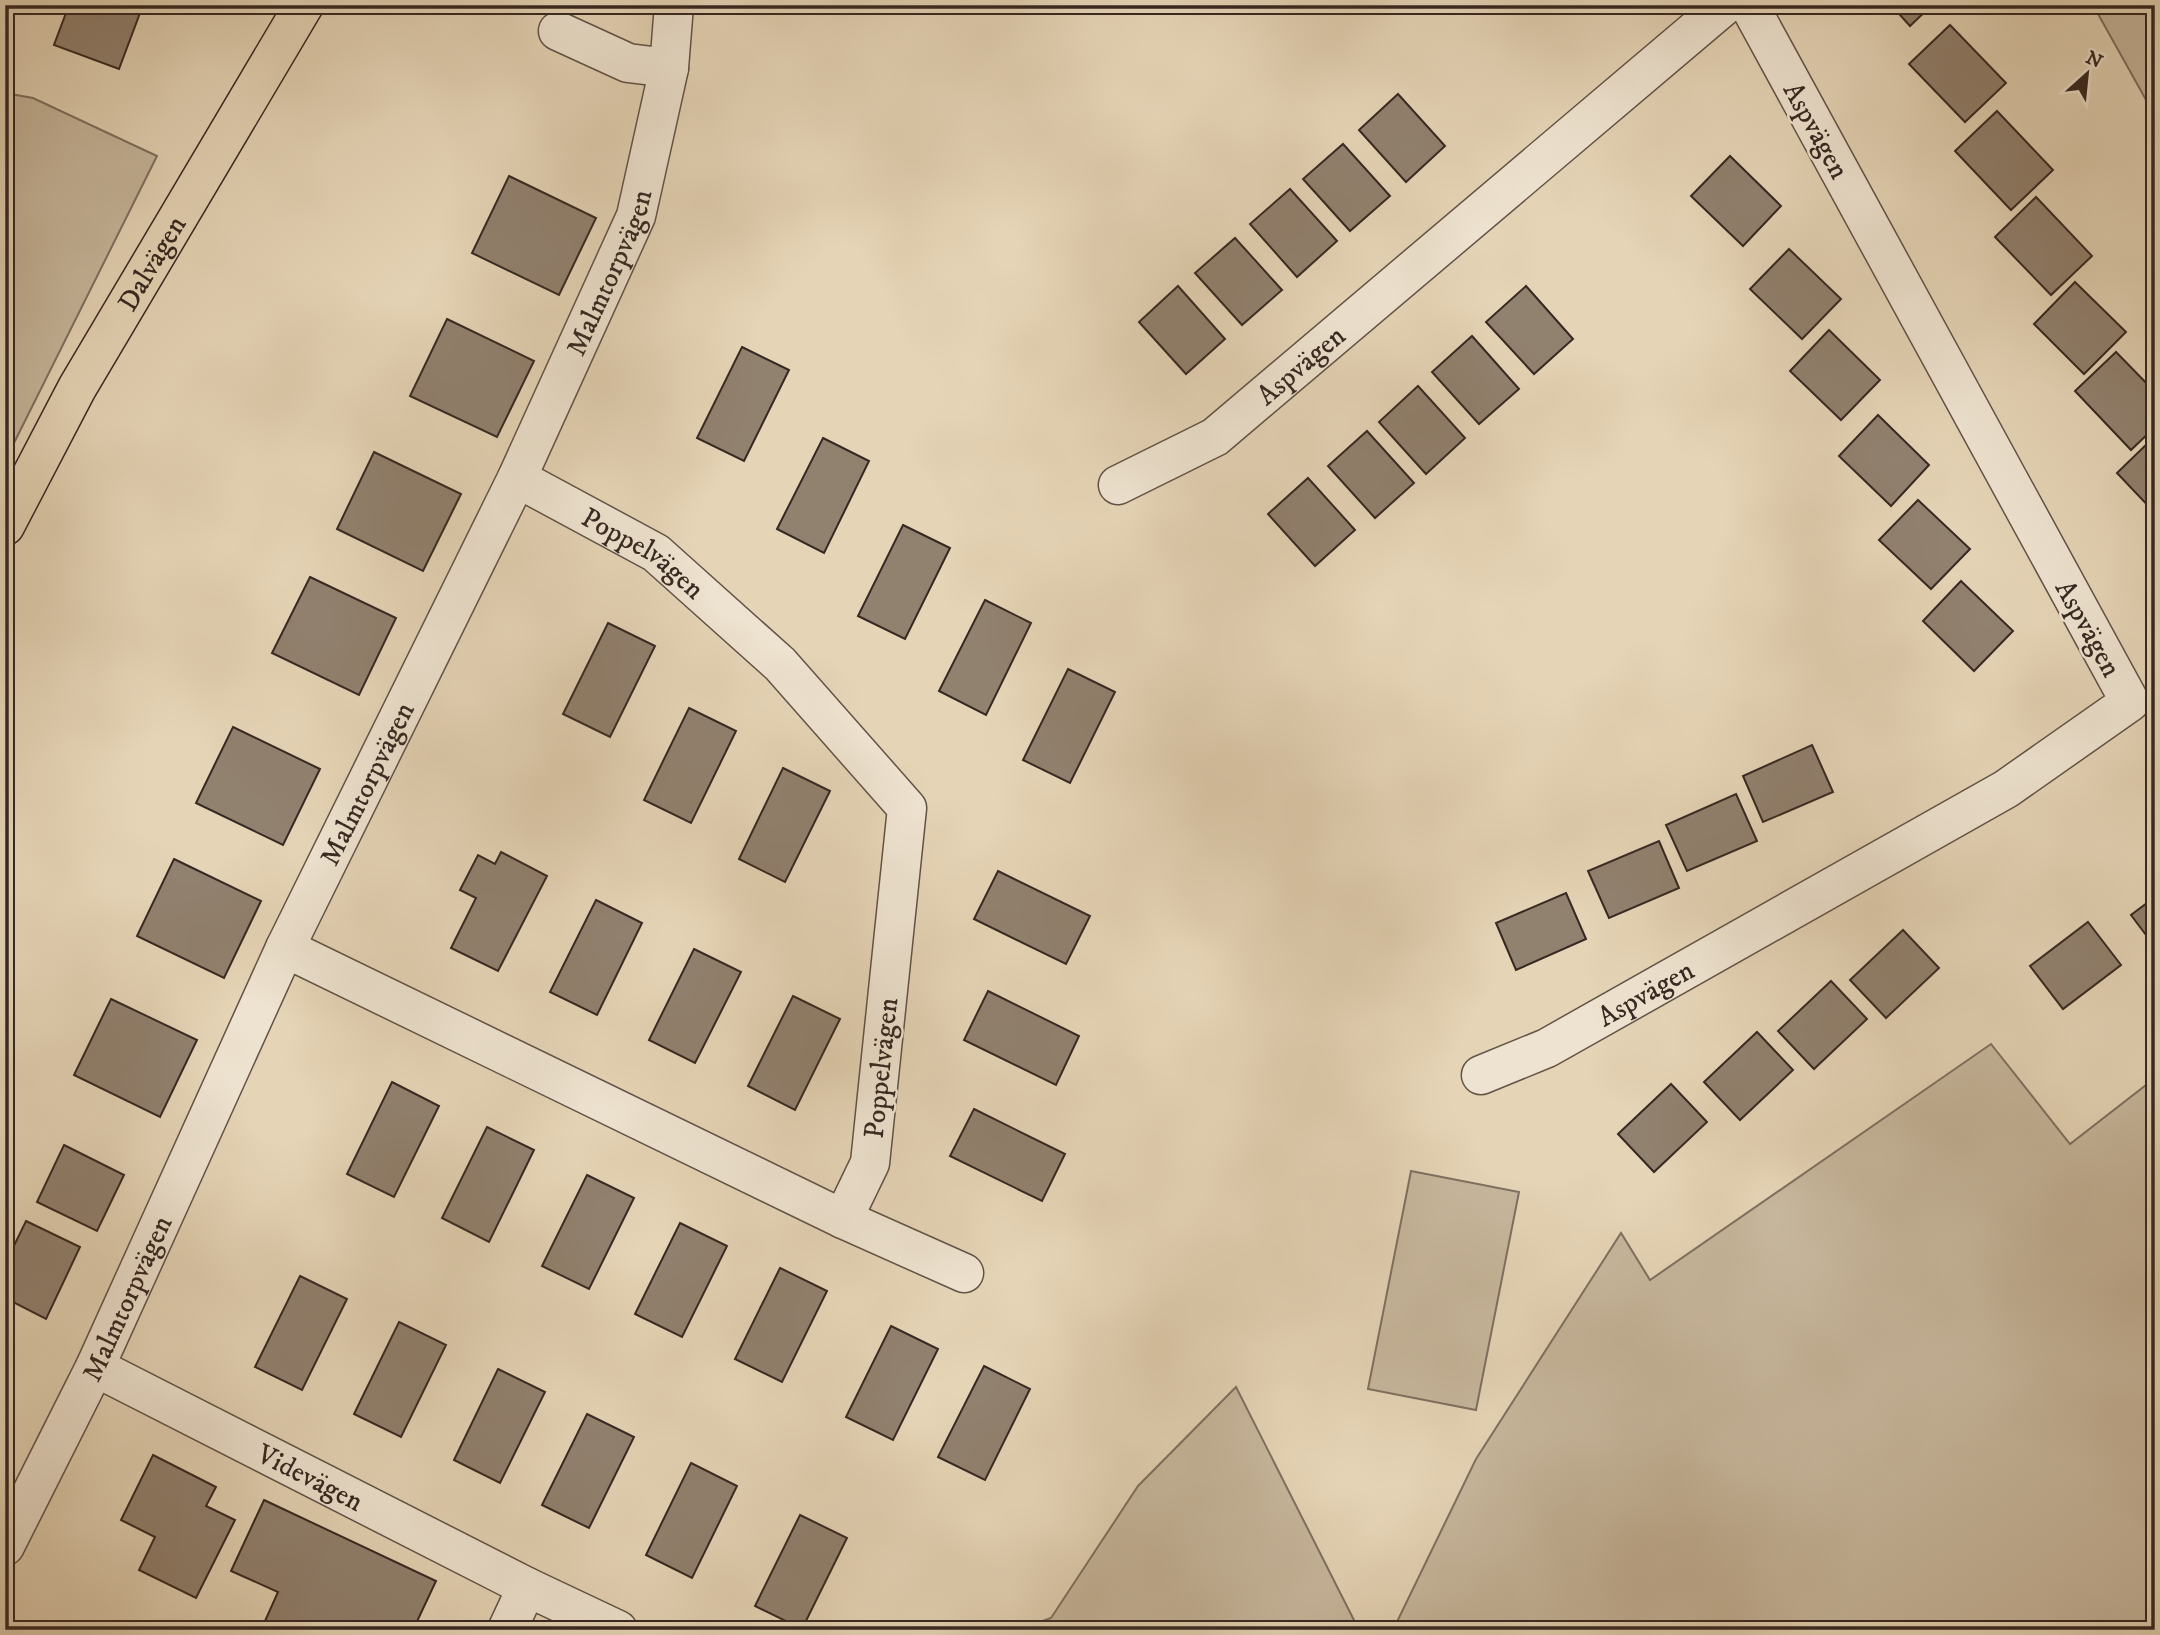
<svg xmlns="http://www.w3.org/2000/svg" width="2160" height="1635" font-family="'IM FELL DW Pica',serif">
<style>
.green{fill:#c7b79d;stroke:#7e7060;stroke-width:2}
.building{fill:#91816f;stroke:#362822;stroke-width:2}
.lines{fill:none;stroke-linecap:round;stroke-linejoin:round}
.minor-casing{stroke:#625347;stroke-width:41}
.major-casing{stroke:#362822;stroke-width:41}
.minor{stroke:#eee3d0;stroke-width:38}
.major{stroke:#e5d4b6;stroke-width:38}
.labels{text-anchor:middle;stroke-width:5;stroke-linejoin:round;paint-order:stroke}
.street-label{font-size:28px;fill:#362822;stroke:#eee3d0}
</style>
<rect width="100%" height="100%" fill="#e5d4b6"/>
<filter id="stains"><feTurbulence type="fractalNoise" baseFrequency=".00286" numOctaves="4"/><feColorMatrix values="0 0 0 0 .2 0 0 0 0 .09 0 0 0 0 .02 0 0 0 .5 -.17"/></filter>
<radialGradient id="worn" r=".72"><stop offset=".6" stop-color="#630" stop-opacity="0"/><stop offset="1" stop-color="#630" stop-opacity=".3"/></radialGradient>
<g class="green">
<polygon points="2093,5 2155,5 2155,116"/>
<polygon points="5,93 33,98 157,156 5,461"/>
<polygon points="1991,1044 2070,1144 2155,1078 2155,1630 1393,1630 1476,1459 1621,1233 1650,1280"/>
<polygon points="1411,1171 1519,1192 1476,1410 1368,1389"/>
<polygon points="1236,1387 1359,1630 1018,1630 1051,1618 1138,1486"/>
</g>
<g class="building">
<polygon points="69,5 143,5 119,69 54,45"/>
<polygon points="1891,5 1932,5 1910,26"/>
<polygon points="1950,25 2006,83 1965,122 1909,64"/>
<polygon points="1398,94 1445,146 1406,182 1359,130"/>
<polygon points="1997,111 2053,170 2011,210 1955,151"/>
<polygon points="1343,144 1390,196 1350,231 1303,179"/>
<polygon points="1730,156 1781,206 1743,246 1691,196"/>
<polygon points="509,176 596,218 559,295 472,253"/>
<polygon points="1290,189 1337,241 1297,277 1250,224"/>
<polygon points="2036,197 2092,256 2051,295 1995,237"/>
<polygon points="1235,238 1282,290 1242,325 1195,273"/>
<polygon points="1789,249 1841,299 1802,339 1750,289"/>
<polygon points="2075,282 2126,332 2084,374 2034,324"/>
<polygon points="1178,286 1225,339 1186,374 1139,322"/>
<polygon points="1526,286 1573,339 1534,374 1486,322"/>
<polygon points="447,319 534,361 497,437 410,396"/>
<polygon points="1829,330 1880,380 1841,420 1790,371"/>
<polygon points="1472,336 1519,389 1479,424 1432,372"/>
<polygon points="742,347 789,370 744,461 697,438"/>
<polygon points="2116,352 2155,392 2155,427 2131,450 2075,391"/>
<polygon points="1418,386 1465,438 1426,474 1379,422"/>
<polygon points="1878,415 1929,465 1891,506 1839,456"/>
<polygon points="1367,431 1414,483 1375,518 1328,466"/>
<polygon points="2155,436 2155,513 2117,473"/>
<polygon points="823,438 869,461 824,553 777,529"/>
<polygon points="374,452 461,494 423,571 337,529"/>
<polygon points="1308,478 1355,530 1315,566 1268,514"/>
<polygon points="1918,500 1970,549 1931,589 1879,540"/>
<polygon points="903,525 950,548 905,639 858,616"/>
<polygon points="310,577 396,618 359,695 272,653"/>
<polygon points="1961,581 2013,631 1974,671 1923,621"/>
<polygon points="985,600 1031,623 986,715 939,691"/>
<polygon points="608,623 655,646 610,737 563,714"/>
<polygon points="1068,669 1115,692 1070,783 1023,760"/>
<polygon points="689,708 736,731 691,823 644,800"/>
<polygon points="233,727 320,769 283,845 196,803"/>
<polygon points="1812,745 1833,792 1763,822 1743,776"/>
<polygon points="783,768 830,791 785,882 739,859"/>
<polygon points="1736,794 1757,841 1687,871 1666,825"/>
<polygon points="1659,841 1679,888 1609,918 1588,871"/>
<polygon points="501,852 547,876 498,971 451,948 476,898 460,890 478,855 495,864"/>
<polygon points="174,859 261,901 224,978 137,936"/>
<polygon points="998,871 1090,916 1066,964 974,919"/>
<polygon points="1566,893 1586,939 1516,970 1496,923"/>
<polygon points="2155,897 2155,947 2131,915"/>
<polygon points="596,900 642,923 597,1015 550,992"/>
<polygon points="2088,922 2121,965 2063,1009 2030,966"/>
<polygon points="1903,930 1939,968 1886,1018 1850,980"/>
<polygon points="694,949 741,972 695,1063 649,1040"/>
<polygon points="1831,981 1867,1019 1814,1069 1778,1031"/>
<polygon points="988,991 1079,1036 1056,1085 964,1040"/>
<polygon points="793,996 840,1019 795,1110 748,1086"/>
<polygon points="111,999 197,1040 160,1117 74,1075"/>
<polygon points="1757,1032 1793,1070 1740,1120 1704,1082"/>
<polygon points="392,1082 439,1106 394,1197 347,1174"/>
<polygon points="1671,1084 1707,1122 1654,1172 1618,1134"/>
<polygon points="974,1109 1065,1154 1042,1201 950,1156"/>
<polygon points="487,1127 534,1150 489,1242 442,1218"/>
<polygon points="64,1145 124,1175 97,1231 37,1202"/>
<polygon points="587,1175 634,1198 589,1289 542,1266"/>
<polygon points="26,1221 80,1247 46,1319 5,1298 5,1264"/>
<polygon points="680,1223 727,1246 682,1337 635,1314"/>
<polygon points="780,1268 827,1291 782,1382 735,1359"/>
<polygon points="300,1276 347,1299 302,1390 255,1367"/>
<polygon points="399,1322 446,1345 401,1437 354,1414"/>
<polygon points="891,1326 938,1349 893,1440 846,1417"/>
<polygon points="984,1366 1030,1389 985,1480 938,1457"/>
<polygon points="498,1369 545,1392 500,1483 454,1460"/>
<polygon points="587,1414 634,1437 589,1528 542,1505"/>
<polygon points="153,1455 216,1487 206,1506 235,1520 196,1598 139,1570 155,1537 121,1520"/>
<polygon points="691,1463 737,1486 692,1578 646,1555"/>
<polygon points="264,1500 436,1581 413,1630 347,1628 346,1630 261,1630 278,1592 231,1571"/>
<polygon points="800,1515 847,1538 802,1629 755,1606"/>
</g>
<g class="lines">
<defs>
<g id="minor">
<polyline points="558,31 628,63 669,68"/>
<path id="s1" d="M 517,478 L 656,553 L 780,664 L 907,808 L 870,1163 L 843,1219"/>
<path id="s2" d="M 1118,485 L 1215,437 L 1725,5"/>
<polyline points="285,948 843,1219 964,1273"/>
<path id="s3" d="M 1481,1075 L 1547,1048 L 2006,789 L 2130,702 L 1749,5"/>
<path id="s4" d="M 95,1367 L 527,1587"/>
<path id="s5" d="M 5,1546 L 95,1367 L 285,948 L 517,478 L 636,216 L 669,68 L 674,5"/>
<polyline points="507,1630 527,1587 618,1630"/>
</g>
<g id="major">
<path id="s6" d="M 5,526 L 77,388 L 304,5"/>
</g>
</defs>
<use href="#minor" class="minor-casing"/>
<use href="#major" class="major-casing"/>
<use href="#minor" class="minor"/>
<use href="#major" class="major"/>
</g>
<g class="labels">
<g class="street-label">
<text transform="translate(1817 130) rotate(61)" y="10">Aspvägen</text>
<text dy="10" stroke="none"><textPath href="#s6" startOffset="301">Dalvägen</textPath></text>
<text dy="10" stroke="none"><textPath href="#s5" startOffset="1410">Malmtorpvägen</textPath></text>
<text dy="10" stroke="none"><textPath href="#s2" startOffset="220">Aspvägen</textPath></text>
<text dy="10" stroke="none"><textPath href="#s1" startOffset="147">Poppelvägen</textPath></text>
<text transform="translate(2089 628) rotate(61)" y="10">Aspvägen</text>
<text dy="10" stroke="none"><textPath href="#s5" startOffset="844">Malmtorpvägen</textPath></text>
<text dy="10" stroke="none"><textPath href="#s3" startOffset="184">Aspvägen</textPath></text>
<text transform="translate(880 1068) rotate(-84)" y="10">Poppelvägen</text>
<text dy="10" stroke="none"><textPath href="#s5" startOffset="276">Malmtorpvägen</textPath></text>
<text dy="10" stroke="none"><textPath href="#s4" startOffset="242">Videvägen</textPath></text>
</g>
</g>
<rect width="2160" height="1635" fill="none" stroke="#e5d4b6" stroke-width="28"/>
<rect x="7" y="7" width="2146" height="1621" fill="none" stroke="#362822" stroke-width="3.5"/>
<rect x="14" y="14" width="2132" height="1607" fill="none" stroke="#362822" stroke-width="2"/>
<g transform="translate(2087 74) rotate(27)" stroke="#eee3d0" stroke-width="5" paint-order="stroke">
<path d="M0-5L12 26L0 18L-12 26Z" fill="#362822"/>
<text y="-10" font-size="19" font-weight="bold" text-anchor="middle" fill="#362822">N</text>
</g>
<rect width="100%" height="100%" filter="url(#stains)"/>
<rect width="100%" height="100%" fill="url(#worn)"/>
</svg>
